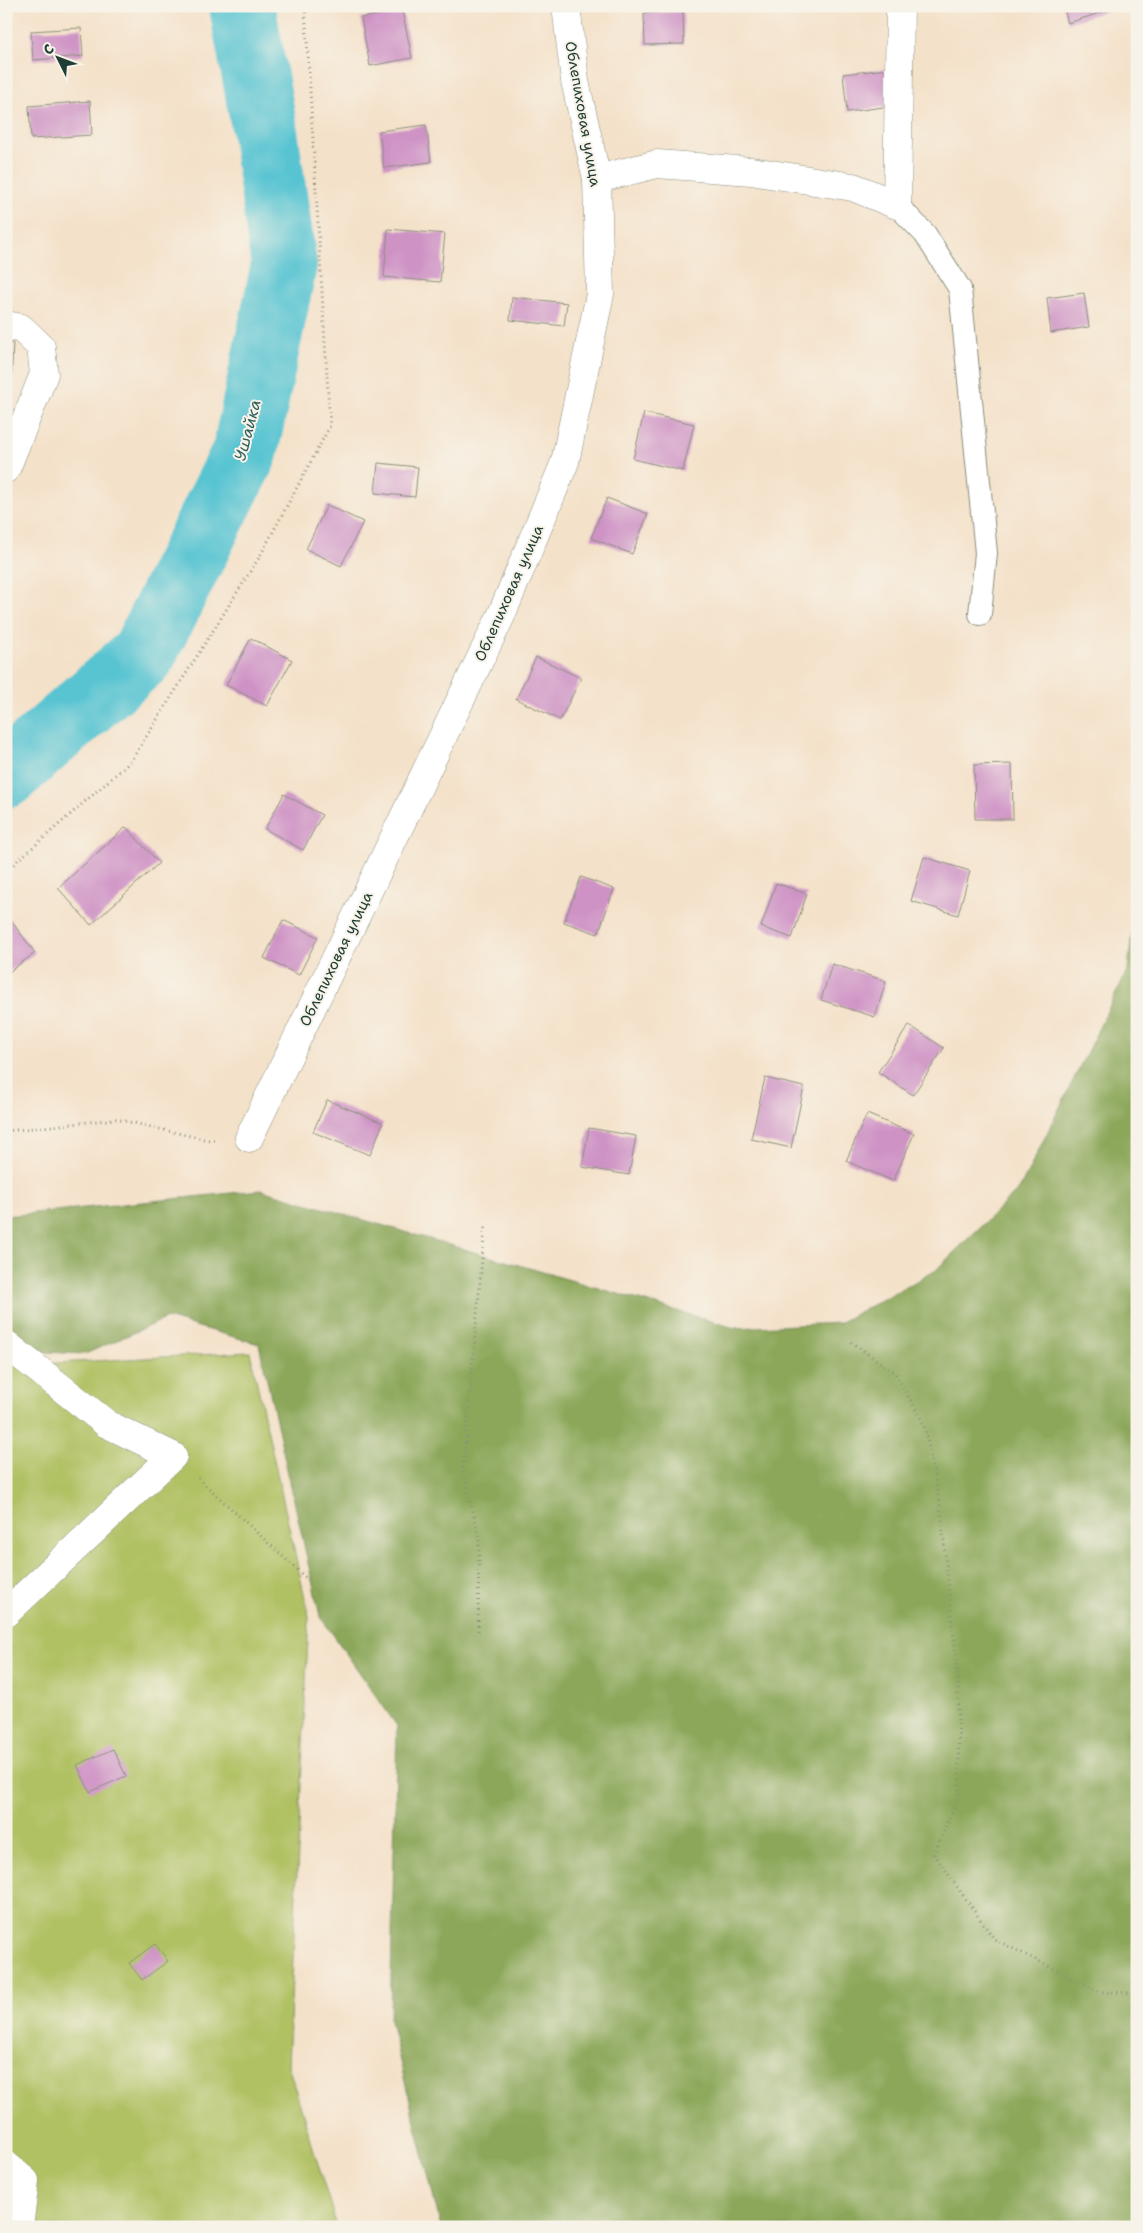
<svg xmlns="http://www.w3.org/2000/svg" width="1143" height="2233" font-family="'Shantell Sans',sans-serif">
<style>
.green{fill:#b0c164;stroke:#687f4c}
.forest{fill:#8ca75a;stroke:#567247}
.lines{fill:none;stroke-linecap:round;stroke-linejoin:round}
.river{stroke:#58c4d2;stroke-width:66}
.building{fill:#ce92c5}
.lane-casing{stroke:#8a8f7e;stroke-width:24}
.street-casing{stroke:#8a8f7e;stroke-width:29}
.path{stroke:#8a8f7e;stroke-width:3;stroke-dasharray:1 4;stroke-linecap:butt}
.lane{stroke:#fff;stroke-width:22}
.street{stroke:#fff;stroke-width:28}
.labels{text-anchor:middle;stroke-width:4;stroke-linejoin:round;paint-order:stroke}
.street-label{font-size:15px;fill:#1f3d34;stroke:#f7f3e8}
.water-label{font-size:16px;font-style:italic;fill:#2d5f5c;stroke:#f7f3e8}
</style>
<rect width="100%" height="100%" fill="#f7f3e8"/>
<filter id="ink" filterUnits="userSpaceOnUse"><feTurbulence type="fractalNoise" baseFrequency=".02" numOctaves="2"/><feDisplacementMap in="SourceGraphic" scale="10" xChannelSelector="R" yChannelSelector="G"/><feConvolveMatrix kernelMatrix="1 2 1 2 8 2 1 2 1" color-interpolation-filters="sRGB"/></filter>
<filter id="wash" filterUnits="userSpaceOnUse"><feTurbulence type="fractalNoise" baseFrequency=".0096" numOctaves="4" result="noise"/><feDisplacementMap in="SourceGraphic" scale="20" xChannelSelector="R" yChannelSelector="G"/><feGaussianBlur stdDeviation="1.12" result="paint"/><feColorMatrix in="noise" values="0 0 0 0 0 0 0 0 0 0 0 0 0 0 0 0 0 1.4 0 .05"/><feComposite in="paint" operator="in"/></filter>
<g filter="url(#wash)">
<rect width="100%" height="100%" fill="#f4e1c9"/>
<polygon class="green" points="250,1352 309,1616 288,2065 337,2227 6,2227 6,1366"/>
<polygon class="forest" points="1137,888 1137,2227 441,2227 390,2021 397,1726 320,1616 259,1344 167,1318 85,1354 6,1350 6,1216 261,1190 735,1328 839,1323 935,1271 1020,1188 1128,969"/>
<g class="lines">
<polyline class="river" points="6,775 143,655 245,452 284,265 264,126 242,6"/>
</g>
<g id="blocks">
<g class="building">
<polygon points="1063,6 1119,6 1119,7 1068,23"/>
<polygon points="402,10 412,58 370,66 361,18"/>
<polygon points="683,11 684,44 645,45 644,13"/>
<polygon points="81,28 83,56 33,60 31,31"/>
<polygon points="887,69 891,106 847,112 843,74"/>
<polygon points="90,101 92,135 31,139 29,106"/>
<polygon points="426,125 431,162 384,168 379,131"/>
<polygon points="388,229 445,234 440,282 384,277"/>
<polygon points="1084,293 1089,327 1051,333 1047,298"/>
<polygon points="512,297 567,303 564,326 510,320"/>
<polygon points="6,343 13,343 11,385 6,385"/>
<polygon points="644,413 694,424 683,471 633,459"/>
<polygon points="378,463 418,467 415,497 375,493"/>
<polygon points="607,498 648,514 632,554 591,538"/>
<polygon points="327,505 363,522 341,566 306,549"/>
<polygon points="251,638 292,660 267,706 226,685"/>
<polygon points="536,657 581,678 560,720 516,699"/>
<polygon points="1012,764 1013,819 975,819 974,765"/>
<polygon points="284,794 322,815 303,850 265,829"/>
<polygon points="126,827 159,863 91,925 58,888"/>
<polygon points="924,857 970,871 958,915 911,901"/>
<polygon points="581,877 614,889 598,934 564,922"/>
<polygon points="776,883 807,894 792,938 761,927"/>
<polygon points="10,919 35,953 6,974 6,922"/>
<polygon points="283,920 318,937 299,975 264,958"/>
<polygon points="832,964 886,981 875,1017 821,1000"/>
<polygon points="909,1025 944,1048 913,1095 878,1072"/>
<polygon points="765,1078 804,1087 791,1148 751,1139"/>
<polygon points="327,1100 383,1123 370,1155 313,1132"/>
<polygon points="867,1114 914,1134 893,1181 846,1161"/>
<polygon points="589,1128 636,1136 629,1175 582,1167"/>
<polygon points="113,1749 126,1776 90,1792 77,1765"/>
<polygon points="155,1944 168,1961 142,1980 129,1963"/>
</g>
</g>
</g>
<g filter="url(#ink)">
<use href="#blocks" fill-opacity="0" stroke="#8a8f7e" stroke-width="1"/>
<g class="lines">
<defs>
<polyline id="lane" points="897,205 925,234 960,289 986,553 980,614"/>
<g id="street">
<polyline points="597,179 657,164 751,171 853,187 897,205 900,6"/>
<polyline points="6,325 21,328 41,347 44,374 6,469"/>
<polyline points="249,1138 501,616 565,462 600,294 597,179 575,81 566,6"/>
<polyline points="6,1344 107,1424 173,1456 6,1613"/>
<polyline points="6,2165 25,2181 19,2227"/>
</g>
</defs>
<use href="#lane" class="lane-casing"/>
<use href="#street" class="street-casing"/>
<g class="path">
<polyline points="6,871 131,761 260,556 330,426 305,6"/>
<polyline points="6,1131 116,1119 208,1140 216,1140"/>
<polyline points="851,1342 895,1373 924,1424 940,1503 958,1679 959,1796 934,1854 994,1939 1100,1992 1137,1993"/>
<polyline points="198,1478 306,1578"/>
<polyline points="478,1631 479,1536 463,1470 485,1226"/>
</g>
<use href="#lane" class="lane"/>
<use href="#street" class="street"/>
</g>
</g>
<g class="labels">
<g class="street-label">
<text transform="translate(583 114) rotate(80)" y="5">Облепиховая улица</text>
<text transform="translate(509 593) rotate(-66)" y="5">Облепиховая улица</text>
<text transform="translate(336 959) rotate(-64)" y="5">Облепиховая улица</text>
</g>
<g class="water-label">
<text transform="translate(247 430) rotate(-75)" y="6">Ушайка</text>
</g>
</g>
<rect width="1143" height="2233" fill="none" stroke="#f7f3e8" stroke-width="25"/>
<g transform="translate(58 58) rotate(312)" stroke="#f7f3e8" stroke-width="4" paint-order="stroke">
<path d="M0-4L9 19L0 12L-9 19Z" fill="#1f3d34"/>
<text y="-8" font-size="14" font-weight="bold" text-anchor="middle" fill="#1f3d34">С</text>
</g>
</svg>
